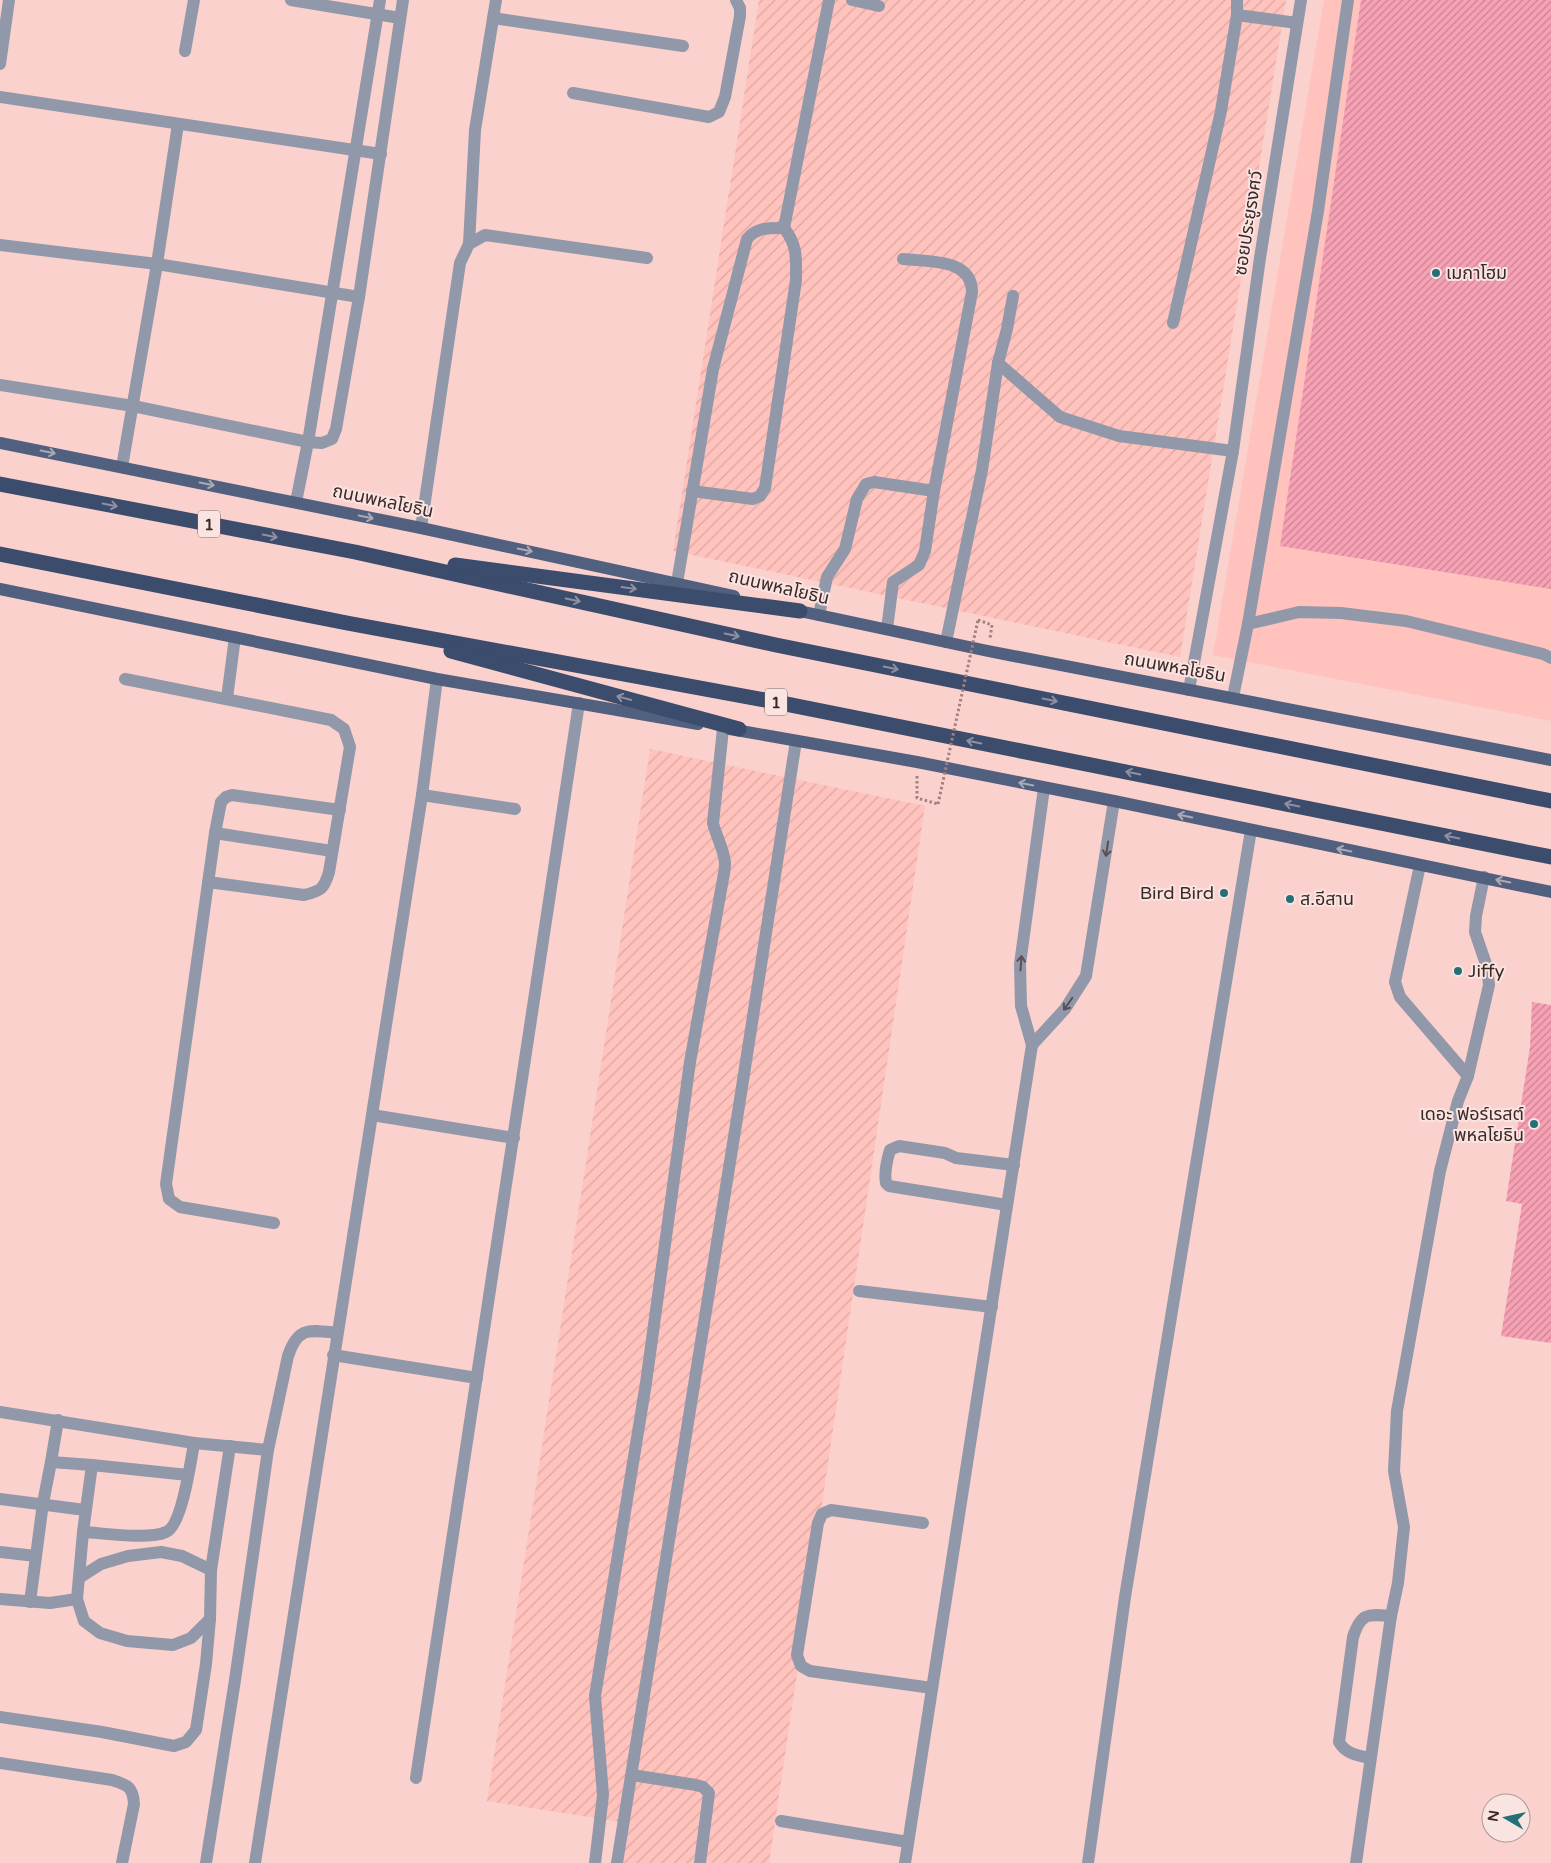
<svg xmlns="http://www.w3.org/2000/svg" width="1551" height="1863" font-family="'Varela Round','Noto Sans Thai',sans-serif">
<style>
.built{fill:#ffc2bd}
.industrial{fill:url(#industrial-furrows)}
.building{fill:url(#building-hatch)}
.lines{fill:none;stroke-linecap:round;stroke-linejoin:round}
.path{stroke:#a1817e;stroke-width:3;stroke-dasharray:2.5 2.5;stroke-linecap:butt}
.minor{stroke:#9098a9;stroke-width:12}
.major{stroke:#51607e;stroke-width:12}
.highway{stroke:#3b4c6d;stroke-width:15}
.path-bridge{stroke:#a1817e;stroke-width:3;stroke-dasharray:2.5 2.5;stroke-linecap:butt}
.oneway{stroke:#ada9b4}
.oneway2{stroke:#9090a1}
.oneway3{stroke:#594f54}
.poi-dot{fill:#256f76;stroke:#f9e4e1;stroke-width:2}
.labels{text-anchor:middle;stroke-width:4;stroke-linejoin:round;paint-order:stroke}
.shield{fill:#f9e4e1;stroke:#75605e;stroke-width:1}
.shield-label{font-size:16px;font-weight:bold;fill:#3c2826}
.street-label{font-size:18px;fill:#3c2826;stroke:#f9e4e1}
.poi-label{font-size:18px;fill:#3c2826;stroke:#f9e4e1;text-anchor:start}
</style>
<defs>
<pattern id="industrial-furrows" width="10" height="10" patternUnits="userSpaceOnUse" patternTransform="scale(1.25)"><rect width="10" height="10" fill="#ffc2bd"/><path d="M-1 1l2-2M0 10L10 0M9 11l2-2" fill="none" stroke="#dba7a2"/></pattern>
<pattern id="building-hatch" width="6" height="6" patternUnits="userSpaceOnUse" patternTransform="scale(1.25)"><rect width="6" height="6" fill="#f7a1b5"/><path d="M-1 1l2-2M0 6l6-6M5 7l2-2" fill="none" stroke="#c98393"/></pattern>
</defs>
<rect width="100%" height="100%" fill="#fbd1cd"/>
<polygon class="built" points="1324,0 1551,0 1551,721 1213,655"/>
<g class="industrial">
<polygon points="759,0 1286,0 1180,657 673,551"/>
<polygon points="650,749 925,806 769,1863 614,1863 620,1822 487,1801"/>
</g>
<g class="building">
<polygon points="1361,0 1551,0 1551,589 1280,546"/>
<polygon points="1532,1002 1551,1005 1551,1343 1501,1336 1522,1204 1506,1201 1530,1047"/>
</g>
<g class="lines">
<g class="path">
<polyline points="978,620 992,625 990,638"/>
<polyline points="917,776 917,798 938,804"/>
</g>
<g class="minor">
<polyline points="291,0 400,18"/>
<polyline points="852,0 879,6"/>
<polyline points="1237,15 1297,23"/>
<polyline points="493,18 683,46"/>
<polyline points="185,51 194,0"/>
<polyline points="0,64 9,0"/>
<polyline points="573,93 709,117 719,112 725,97 740,16 740,8 736,0"/>
<polyline points="0,97 381,154"/>
<polyline points="469,244 475,130 496,0"/>
<polyline points="0,245 157,264 359,297"/>
<path d="M 903,259 C 928,262 972,258 972,292 L 934,491"/>
<polyline points="1173,323 1221,111 1237,15 1237,0"/>
<polyline points="998,363 1060,417 1119,436 1233,451"/>
<polyline points="0,385 133,406 308,442 322,443 332,439 336,429 359,297 403,0"/>
<polyline points="122,467 157,264 178,124"/>
<path d="M 692,491 L 753,499 L 760,496 L 765,488 L 796,280 C 796,258 798,246 784,228 L 829,0"/>
<polyline points="296,502 308,442 380,0"/>
<polyline points="421,528 460,263 469,244 485,235 647,258"/>
<path d="M 677,583 L 713,369 L 747,239 C 757,227 769,228 784,228"/>
<polyline points="819,615 827,577 845,549 857,499 866,484 874,482 934,491 925,551 919,565 893,582 887,629"/>
<polyline points="1248,624 1299,612 1341,613 1406,621 1543,654 1551,658"/>
<polyline points="946,642 982,470 998,363 1007,329 1013,296"/>
<path d="M 125,679 L 331,720 L 344,729 L 350,747 L 329,872 C 324,889 321,891 304,895 L 208,882"/>
<polyline points="1189,690 1233,451 1260,258 1301,0"/>
<polyline points="1233,697 1248,624 1318,211 1348,0"/>
<polyline points="227,698 235,637"/>
<polyline points="422,795 515,809"/>
<polyline points="215,833 332,851"/>
<polyline points="1420,865 1395,982 1400,997 1468,1076"/>
<polyline points="1032,1045 1065,1009 1086,976 1114,801"/>
<polyline points="372,1115 514,1138"/>
<path d="M 1007,1205 L 889,1186 L 886,1183 C 884,1173 887,1160 890,1150 L 899,1146 L 945,1153 L 956,1158 L 1014,1165"/>
<polyline points="274,1223 180,1207 169,1199 166,1184 215,833 221,802 226,797 232,795 340,810"/>
<polyline points="859,1291 992,1307"/>
<polyline points="333,1355 477,1378"/>
<path d="M 0,1412 L 194,1443 L 268,1450 L 288,1356 C 298,1326 310,1330 337,1333"/>
<polyline points="51,1462 58,1420"/>
<polyline points="188,1475 92,1465 83,1532 77,1599 84,1621 100,1633 127,1641 173,1645 191,1638 210,1619 211,1570 230,1446"/>
<polyline points="0,1499 85,1510"/>
<polyline points="923,1523 831,1510 822,1514 818,1523 797,1655 801,1666 810,1671 932,1688"/>
<path d="M 83,1532 C 103,1533 149,1540 166,1532 C 182,1526 191,1460 194,1443"/>
<polyline points="0,1552 36,1556"/>
<polyline points="79,1578 101,1564 128,1556 161,1552 182,1556 211,1570"/>
<polyline points="0,1599 50,1603 77,1599"/>
<polyline points="30,1602 43,1503 51,1462 92,1465"/>
<polyline points="0,1717 102,1732 174,1746 186,1742 196,1730 206,1664 210,1619"/>
<path d="M 1370,1758 C 1357,1755 1346,1754 1339,1742 L 1353,1637 C 1361,1613 1367,1614 1391,1616"/>
<path d="M 0,1763 L 112,1780 C 127,1785 133,1786 134,1804 L 122,1863"/>
<polyline points="632,1775 696,1785 703,1787 709,1793 700,1863"/>
<polyline points="416,1778 579,703"/>
<polyline points="781,1821 908,1842"/>
<polyline points="206,1863 235,1680 268,1450"/>
<polyline points="255,1863 422,795 437,679"/>
<path d="M 595,1863 L 603,1795 L 595,1696 L 646,1383 L 690,1062 L 723,879 C 724,874 725,868 725,863 C 724,849 716,836 713,823 L 723,729"/>
<polyline points="617,1863 739,1106 796,741"/>
<polyline points="905,1863 1032,1045 1021,1006 1020,964 1044,788"/>
<polyline points="1088,1863 1125,1597 1251,830"/>
<polyline points="1356,1863 1391,1616 1398,1583 1404,1527 1394,1471 1397,1411 1440,1171 1458,1101 1468,1076 1489,985 1487,967 1475,932 1476,916 1484,877"/>
</g>
<g class="major">
<polyline points="0,443 421,528 734,596"/>
<polyline points="0,589 437,679 698,724"/>
<polyline points="790,609 988,651 1551,760"/>
<polyline points="730,729 917,762 1114,801 1551,892"/>
</g>
<g class="highway">
<polyline points="0,484 355,552 776,645 1551,801"/>
<polyline points="0,554 347,623 781,703 1551,857"/>
<polyline points="455,565 800,611"/>
<polyline points="451,651 739,729"/>
</g>
<polyline class="path-bridge" points="938,804 978,620"/>
</g>
<defs><path id="oneway-shaft" d="M-6 0H5M1.5-3L5.5 0L1.5 3" fill="none" stroke-width="1.6" stroke-linecap="round" stroke-linejoin="round" transform="scale(1.25)"/></defs>
<g class="oneway">
<use href="#oneway-shaft" transform="translate(48 452) rotate(11)"/>
<use href="#oneway-shaft" transform="translate(207 484) rotate(11)"/>
<use href="#oneway-shaft" transform="translate(366 517) rotate(12)"/>
<use href="#oneway-shaft" transform="translate(525 550) rotate(12)"/>
<use href="#oneway-shaft" transform="translate(1026 784) rotate(-169)"/>
<use href="#oneway-shaft" transform="translate(1185 816) rotate(-168)"/>
<use href="#oneway-shaft" transform="translate(1344 850) rotate(-168)"/>
<use href="#oneway-shaft" transform="translate(1503 881) rotate(-168)"/>
</g>
<g class="oneway2">
<use href="#oneway-shaft" transform="translate(110 505) rotate(11)"/>
<use href="#oneway-shaft" transform="translate(270 536) rotate(11)"/>
<use href="#oneway-shaft" transform="translate(629 588) rotate(8)"/>
<use href="#oneway-shaft" transform="translate(573 600) rotate(12)"/>
<use href="#oneway-shaft" transform="translate(732 635) rotate(12)"/>
<use href="#oneway-shaft" transform="translate(891 668) rotate(11)"/>
<use href="#oneway-shaft" transform="translate(624 698) rotate(-165)"/>
<use href="#oneway-shaft" transform="translate(1050 700) rotate(11)"/>
<use href="#oneway-shaft" transform="translate(974 742) rotate(-169)"/>
<use href="#oneway-shaft" transform="translate(1133 773) rotate(-169)"/>
<use href="#oneway-shaft" transform="translate(1292 805) rotate(-169)"/>
<use href="#oneway-shaft" transform="translate(1452 837) rotate(-169)"/>
</g>
<g class="oneway3">
<use href="#oneway-shaft" transform="translate(1107 849) rotate(99)"/>
<use href="#oneway-shaft" transform="translate(1021 963) rotate(-86)"/>
<use href="#oneway-shaft" transform="translate(1068 1004) rotate(125)"/>
</g>
<g class="poi-dot">
<circle cx="1436" cy="273" r="5"/>
<circle cx="1224" cy="893" r="5"/>
<circle cx="1290" cy="899" r="5"/>
<circle cx="1458" cy="971" r="5"/>
<circle cx="1534" cy="1124" r="5"/>
</g>
<g class="labels">
<g class="shield">
<rect x="198" y="510.5" width="22" height="27" rx="4"/>
<rect x="765" y="688.5" width="22" height="27" rx="4"/>
</g>
<g class="shield-label">
<text x="209" y="530">1</text>
<text x="776" y="708">1</text>
</g>
<g class="street-label">
<text transform="translate(1248 223) rotate(-81)" y="6">ซอยประยูรงศว์</text>
<text transform="translate(383 501) rotate(12)" y="6">ถนนพหลโยธิน</text>
<text transform="translate(779 587) rotate(13)" y="6">ถนนพหลโยธิน</text>
<text transform="translate(1175 667) rotate(10)" y="6">ถนนพหลโยธิน</text>
</g>
<g class="poi-label">
<text x="1446" y="279">เมกาโฮม</text>
<text x="1214" y="899" text-anchor="end">Bird Bird</text>
<text x="1300" y="905">ส.อีสาน</text>
<text x="1468" y="977">Jiffy</text>
<text x="1524" y="1120" text-anchor="end">เดอะ ฟอร์เรสต์<tspan x="1524" dy="21">พหลโยธิน</tspan></text>
</g>
</g>
<g transform="translate(1506 1818) rotate(279)"><circle r="24" fill="#f9e4e1" stroke="#ad9996"/>
<path d="M0-4L9 19L0 12L-9 19Z" fill="#256f76"/>
<text y="-8" font-size="14" font-weight="bold" text-anchor="middle" fill="#3c2826">N</text>
</g>
</svg>
